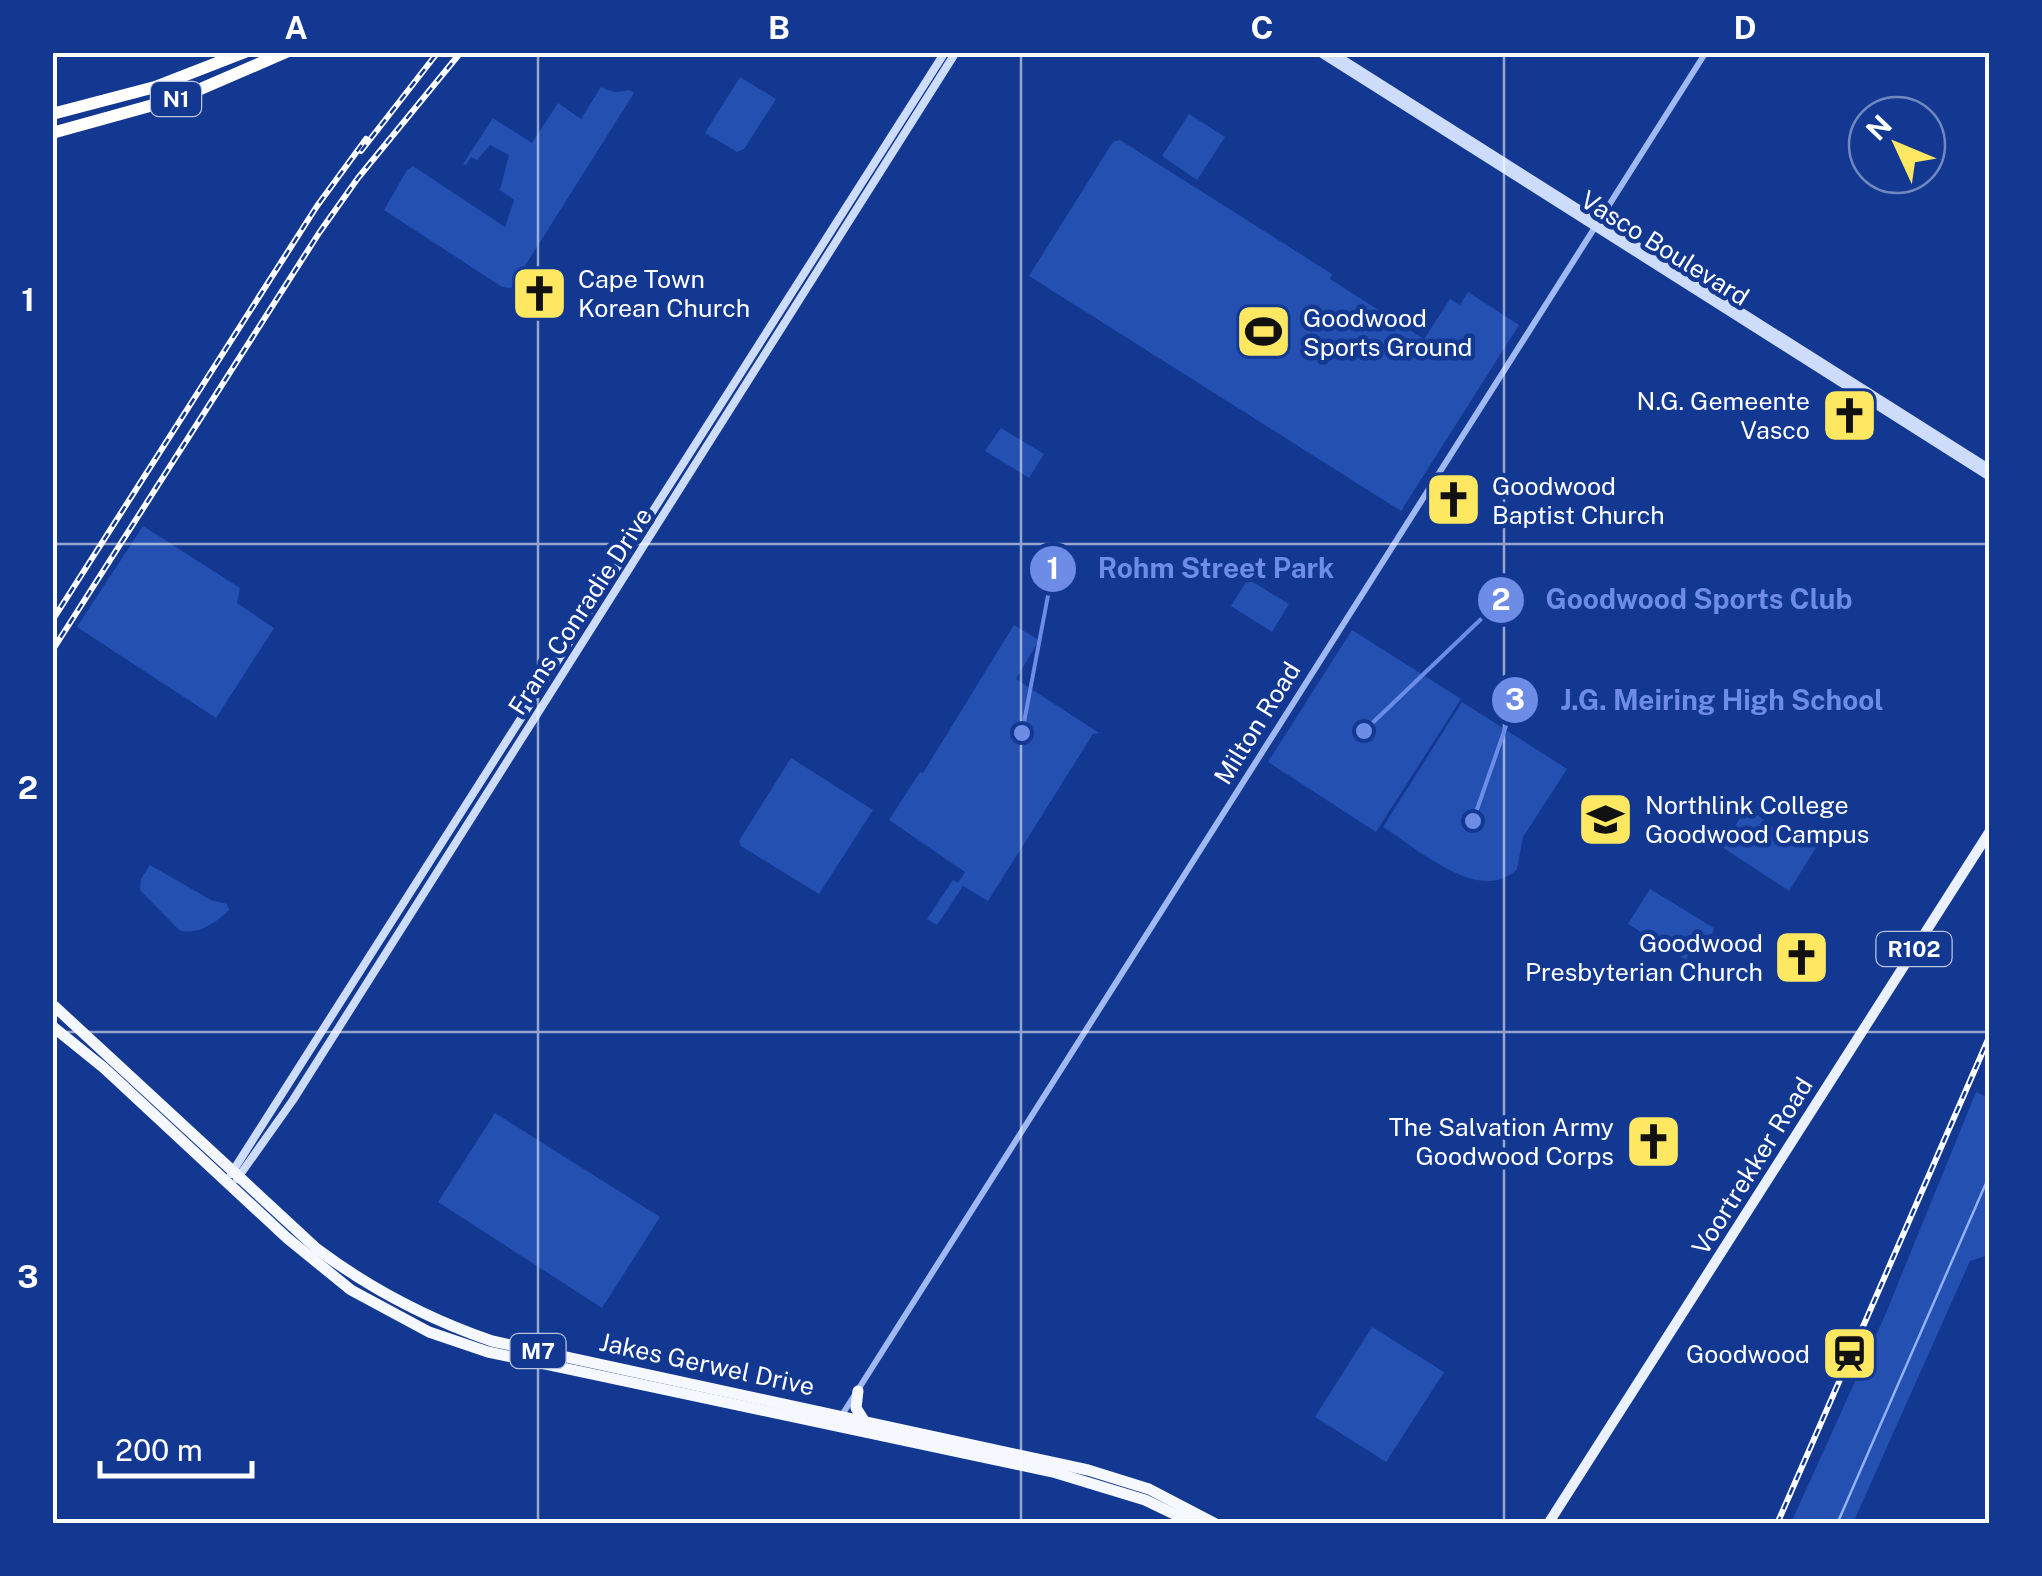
<svg xmlns="http://www.w3.org/2000/svg" width="2042" height="1576" font-family="'Public Sans',sans-serif">
<style>
.green{fill:#2450b1}
.lines{fill:none;stroke-linecap:round;stroke-linejoin:round}
.stream{stroke:#91b1f5;stroke-width:2.5}
.tertiary{stroke:#a0b9f2;stroke-width:6}
.secondary{stroke:#cedcfc;stroke-width:8}
.primary{stroke:#ebf0ff;stroke-width:10}
.trunk{stroke:#f5f8ff;stroke-width:11}
.motorway{stroke:#fff;stroke-width:12}
.rail-casing{stroke:#fff;stroke-width:6}
.rail{stroke:#133892;stroke-width:2.5;stroke-dasharray:8;stroke-linecap:butt}
.grid{fill:none;stroke:#fff;stroke-width:2.5;stroke-opacity:0.55}
.labels{text-anchor:middle;stroke-width:9;stroke-linejoin:round;paint-order:stroke}
.shield{fill:#133892;stroke:#b8c3de;stroke-width:2.5}
.shield-label{font-size:22px;font-weight:bold;fill:#fff}
.street-label{font-size:25px;fill:#fff;stroke:#133892}
.poi-label{font-size:25px;fill:#fff;stroke:#133892;text-anchor:start}
.leader{fill:none;stroke:#6c8ce6;stroke-width:4}
.callout-dot{fill:#6c8ce6;stroke:#133892;stroke-width:4}
.mark-label{font-size:30px;text-anchor:middle;font-weight:bold;fill:#fff}
.callout-label{font-size:28px;text-anchor:middle;font-weight:bold;fill:#6c8ce6;stroke:#133892;stroke-width:9;stroke-linejoin:round;paint-order:stroke}
.neatline{fill:none;stroke:#fff;stroke-width:4}
.grid-label{font-size:32px;text-anchor:middle;font-weight:bold;fill:#fff}
</style>
<rect width="100%" height="100%" fill="#133892"/>
<g class="green">
<polygon points="740,77 776,99 744,149 737,152 705,133"/>
<path d="M 601,87 C 613,93 618,93 629,90 L 634,93 L 511,288 L 502,287 L 384,210 L 407,170 L 413,166 L 505,227 L 514,200 L 500,190 L 509,155 L 490,145 L 477,160 L 471,157 L 466,165 L 463,164 L 493,118 L 532,143 L 558,103 L 581,119 Z"/>
<polygon points="1189,114 1225,137 1197,180 1162,156"/>
<polygon points="1120,140 1332,274 1330,279 1424,339 1450,299 1460,305 1468,292 1519,325 1401,511 1029,276 1113,142"/>
<polygon points="1001,428 1044,454 1029,478 985,451"/>
<polygon points="143,526 240,588 237,603 274,628 216,718 77,627"/>
<polygon points="1248,579 1289,604 1272,632 1231,606"/>
<polygon points="1014,625 1039,640 1016,679 1099,733 1093,734 988,901 963,886 937,925 927,919 953,880 958,883 965,872 889,820 920,772 923,773"/>
<polygon points="1352,630 1461,699 1376,832 1268,762"/>
<path d="M 1462,702 L 1567,769 L 1523,837 L 1517,869 C 1481,906 1417,848 1383,827 Z"/>
<polygon points="791,758 873,810 819,894 741,846 739,841"/>
<polygon points="1747,807 1790,840 1819,843 1789,891 1722,847"/>
<path d="M 150,865 L 211,900 L 227,904 L 229,910 C 216,923 197,936 179,930 L 140,890 L 141,879 Z"/>
<polygon points="1650,889 1714,928 1712,934 1695,939 1686,960 1628,924"/>
<polygon points="1976,1092 1989,1098 1989,1255 1970,1261 1853,1523 1791,1523 1886,1313"/>
<polygon points="495,1113 660,1217 602,1308 438,1202"/>
<polygon points="1372,1327 1444,1372 1386,1462 1315,1417"/>
</g>
<g class="lines">
<polyline class="stream" points="1837,1524 1990,1174"/>
<polyline class="tertiary" points="842,1415 1706,52"/>
<g class="secondary">
<polyline points="1319,52 1990,477"/>
<polyline points="1331,52 1990,469"/>
<polyline points="231,1174 945,52"/>
<polyline points="237,1179 293,1100 956,52"/>
</g>
<polyline class="primary" points="1548,1524 1990,831"/>
<g class="trunk">
<path d="M 52,1004 L 317,1249 C 372,1290 428,1319 492,1341 L 1088,1470 L 1149,1489 L 1216,1524"/>
<polyline points="52,1026 104,1068 287,1238 351,1290 429,1332 488,1352 1053,1472 1145,1500 1195,1524"/>
<polyline points="858,1391 856,1408 863,1419"/>
</g>
<g class="motorway">
<polyline points="52,114 155,87 245,52"/>
<polyline points="52,133 182,97 286,52"/>
</g>
<defs>
<g id="rail">
<polyline points="361,151 438,52"/>
<polyline points="52,621 317,206 366,139"/>
<polyline points="52,651 319,233 358,178 461,52"/>
<polyline points="1777,1524 1990,1035"/>
</g>
</defs>
<use href="#rail" class="rail-casing"/>
<use href="#rail" class="rail"/>
</g>
<path class="grid" d="M 538,52 L 538,1524M 1021,52 L 1021,1524M 1504,52 L 1504,1524M 52,544 L 1990,544M 52,1032 L 1990,1032"/>
<defs>
<symbol id="church-square" viewBox="-11 -11 22 22"><rect x="-9" y="-9" width="18" height="18" rx="4" fill="#ffe861" stroke="#133892"/><path d="M-1.2-6h2.4v3.5h3.3v2.4h-3.3V6h-2.4V-.1h-3.3v-2.4h3.3Z" fill="#111"/></symbol>
<symbol id="stadium-square" viewBox="-11 -11 22 22"><rect x="-9" y="-9" width="18" height="18" rx="4" fill="#ffe861" stroke="#133892"/><path d="M0-5a6.5 5 0 1 0 0 10a6.5 5 0 1 0 0-10ZM-3.5-1.8h7v3.6h-7Z" fill="#111"/></symbol>
<symbol id="university-square" viewBox="-11 -11 22 22"><rect x="-9" y="-9" width="18" height="18" rx="4" fill="#ffe861" stroke="#133892"/><path d="M0-5L7-2L0 1L-7-2ZM-4 1L0 2.5L4 1V4Q0 6-4 4Z" fill="#111"/></symbol>
<symbol id="station-square" viewBox="-11 -11 22 22"><rect x="-9" y="-9" width="18" height="18" rx="4" fill="#ffe861" stroke="#133892"/><path d="M-3-6H3Q5-6 5-4V2Q5 4 3 4L4.5 6H3L1.5 4h-3L-3 6H-4.5L-3 4Q-5 4-5 2V-4Q-5-6-3-6ZM-3.5-4v3h7v-3ZM-3.5 1v1.5H-2V1ZM2 1v1.5H3.5V1Z" fill="#111"/></symbol>
</defs>
<g fill-rule="evenodd">
<use href="#church-square" x="508" y="262" width="63" height="63"/>
<use href="#stadium-square" x="1232" y="300" width="63" height="63"/>
<use href="#church-square" x="1818" y="384" width="63" height="63"/>
<use href="#church-square" x="1422" y="468" width="63" height="63"/>
<use href="#university-square" x="1574" y="788" width="63" height="63"/>
<use href="#church-square" x="1770" y="926" width="63" height="63"/>
<use href="#church-square" x="1622" y="1110" width="63" height="63"/>
<use href="#station-square" x="1818" y="1322" width="63" height="63"/>
</g>
<g class="labels">
<g class="shield">
<rect x="151" y="82" width="50" height="34" rx="8"/>
<rect x="1876.5" y="932" width="75" height="34" rx="8"/>
<rect x="510.5" y="1334" width="55" height="34" rx="8"/>
</g>
<g class="shield-label">
<text x="176" y="107">N1</text>
<text x="1914" y="957">R102</text>
<text x="538" y="1359">M7</text>
</g>
<g class="street-label">
<text transform="translate(1665 248) rotate(32)" y="9">Vasco Boulevard</text>
<text transform="translate(580 611) rotate(-57)" y="9">Frans Conradie Drive</text>
<text transform="translate(1257 723) rotate(-58)" y="9">Milton Road</text>
<text transform="translate(1752 1166) rotate(-58)" y="9">Voortrekker Road</text>
<text transform="translate(707 1364) rotate(12)" y="9">Jakes Gerwel Drive</text>
</g>
<g class="poi-label">
<text x="578" y="288">Cape Town<tspan x="578" dy="29">Korean Church</tspan></text>
<text x="1303" y="327">Goodwood<tspan x="1303" dy="29">Sports Ground</tspan></text>
<text x="1810" y="410" text-anchor="end">N.G. Gemeente<tspan x="1810" dy="29">Vasco</tspan></text>
<text x="1492" y="495">Goodwood<tspan x="1492" dy="29">Baptist Church</tspan></text>
<text x="1645" y="814">Northlink College<tspan x="1645" dy="29">Goodwood Campus</tspan></text>
<text x="1763" y="952" text-anchor="end">Goodwood<tspan x="1763" dy="29">Presbyterian Church</tspan></text>
<text x="1614" y="1136" text-anchor="end">The Salvation Army<tspan x="1614" dy="29">Goodwood Corps</tspan></text>
<text x="1810" y="1363" text-anchor="end">Goodwood</text>
</g>
</g>
<path class="leader" d="M1022 733L1053 569M1364 731L1501 600M1473 821L1515 700"/>
<g class="callout-dot">
<circle cx="1022" cy="733" r="10"/>
<circle cx="1364" cy="731" r="10"/>
<circle cx="1473" cy="821" r="10"/>
<circle cx="1053" cy="569" r="25"/>
<circle cx="1501" cy="600" r="25"/>
<circle cx="1515" cy="700" r="25"/>
</g>
<g class="mark-label">
<text x="1053" y="579">1</text>
<text x="1501" y="610">2</text>
<text x="1515" y="710">3</text>
</g>
<g class="callout-label">
<text x="1216" y="578">Rohm Street Park</text>
<text x="1699" y="609">Goodwood Sports Club</text>
<text x="1722" y="710">J.G. Meiring High School</text>
</g>
<rect width="2042" height="1576" fill="none" stroke="#133892" stroke-width="110"/>
<g transform="translate(1897 145) rotate(314)"><circle r="48" fill="#133892" stroke="#7188be" stroke-width="2.5"/>
<path d="M0-8L18 38L0 25L-18 38Z" fill="#ffe861"/>
<text y="-15" font-size="28" font-weight="bold" text-anchor="middle" fill="#ffffff">N</text>
</g>
<path d="M100 1461v15h152v-15" fill="none" stroke="#ffffff" stroke-width="5"/>
<text x="115" y="1461" font-size="30" fill="#ffffff" stroke="#133892" stroke-width="8" paint-order="stroke">200 m</text>
<rect x="55" y="55" width="1932" height="1466" class="neatline"/>
<g class="grid-label">
<text x="296" y="39">A</text>
<text x="779" y="39">B</text>
<text x="1262" y="39">C</text>
<text x="1745" y="39">D</text>
<text x="28" y="311">1</text>
<text x="28" y="799">2</text>
<text x="28" y="1288">3</text>
</g>
</svg>
